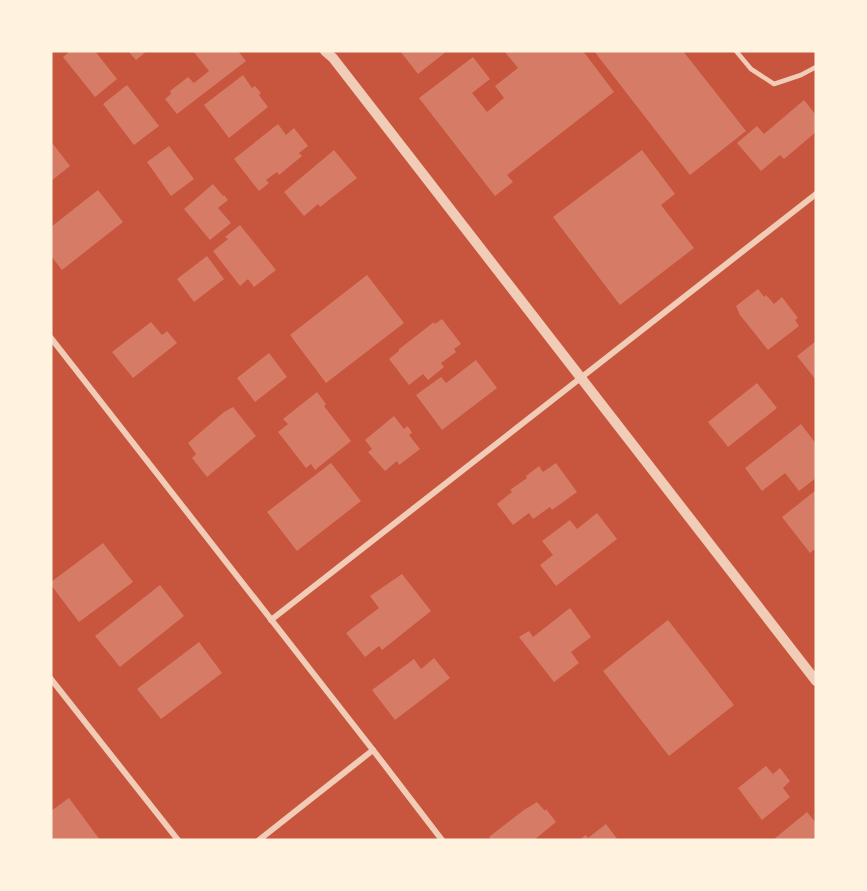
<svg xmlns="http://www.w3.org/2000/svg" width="867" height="891" font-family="'Roboto Condensed',sans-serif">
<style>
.building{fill:#d67c66}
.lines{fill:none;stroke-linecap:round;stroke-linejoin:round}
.service{stroke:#f1ccb7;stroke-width:4.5}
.minor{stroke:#f1ccb7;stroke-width:6}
.tertiary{stroke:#f1ccb7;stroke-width:10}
</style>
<rect width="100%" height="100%" fill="#c8553d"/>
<g class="building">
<polygon points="70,51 95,51 117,79 95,97 63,57"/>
<polygon points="128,51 147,51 136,60"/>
<polygon points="193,51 238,51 246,61 177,114 165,99 171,94 170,91 188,77 194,83 209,71"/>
<polygon points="400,51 447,51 418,74"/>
<polygon points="504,51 583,51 614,92 507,175 513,182 495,196 419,98 473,57 490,79 472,93 487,112 504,98 495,86 518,68"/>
<polygon points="594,51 683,51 746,131 690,175"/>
<polygon points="243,75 252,88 255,86 261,93 259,95 268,107 229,138 204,105"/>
<polygon points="127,85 159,126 134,145 103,104"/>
<polygon points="804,100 816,115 816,132 784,159 780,155 761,171 737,143 757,126 764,134"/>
<polygon points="278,124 286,135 294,128 308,146 299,153 302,156 279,175 277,172 266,180 269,183 259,191 234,159"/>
<polygon points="53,144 70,166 51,181 51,146"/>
<polygon points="169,146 194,179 171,196 147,162"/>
<polygon points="334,150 357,178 320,207 318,204 304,216 284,192"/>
<polygon points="642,150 675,194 661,205 694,248 620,305 553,217"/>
<polygon points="213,184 223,196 224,195 228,200 218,208 231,223 210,240 184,209"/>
<polygon points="98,190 123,222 62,270 51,256 51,227"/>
<polygon points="240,225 276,270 254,287 248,279 240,286 213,251 228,239 225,237"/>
<polygon points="207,256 224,279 194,302 177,279"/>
<polygon points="367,275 404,323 326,383 290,335"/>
<polygon points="758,289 764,297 766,295 774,304 782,297 798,318 795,320 799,326 768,350 740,315 736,306"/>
<polygon points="442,319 461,344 454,349 456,352 441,363 444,367 428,380 423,374 409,385 389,359 399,351 398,350 434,322 435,324"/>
<polygon points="151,322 162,335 167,331 177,343 133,378 112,352"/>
<polygon points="816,341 816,380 797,356"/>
<polygon points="269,353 287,377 255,402 237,378"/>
<polygon points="476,360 497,388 442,430 416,395 441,377 446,383"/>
<polygon points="757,383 777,408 728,447 708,422"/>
<polygon points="317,392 326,404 324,406 351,441 315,470 311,464 306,468 278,432 288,424 283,419"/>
<polygon points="233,407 256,436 207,477 192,458 196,454 188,443 224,412"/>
<polygon points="394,416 404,429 407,426 410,429 412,433 409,435 420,449 399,465 397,461 385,471 368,452 372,449 365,440"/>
<polygon points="801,424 816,444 816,478 799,491 785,473 762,491 745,468"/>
<polygon points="331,463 361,501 297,551 267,512"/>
<polygon points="556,463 577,492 552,510 550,507 533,519 529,513 513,525 497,504 512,492 510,490 527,478 526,476 539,466 543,472"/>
<polygon points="816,490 816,548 810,553 782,517"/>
<polygon points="597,513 617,539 556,586 540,565 553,555 542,541 570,520 577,529"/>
<polygon points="103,543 133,582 79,622 51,585 51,582"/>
<polygon points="402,574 431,611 382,650 379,646 365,657 346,633 379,608 370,596"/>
<polygon points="160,585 184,616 120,667 95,636"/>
<polygon points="570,608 591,637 571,652 579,663 554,682 519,637 529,631 533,637"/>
<polygon points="668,620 734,705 669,756 603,671"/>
<polygon points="199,642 222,673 161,719 137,689"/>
<polygon points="434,658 450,678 395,720 372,690 414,659 421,669"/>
<polygon points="766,766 773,774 780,768 790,781 783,788 790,797 762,820 738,788"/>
<polygon points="69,798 100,840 51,840 51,811"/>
<polygon points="537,802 545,811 546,809 556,822 534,840 491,840 489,837 524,810"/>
<polygon points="807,812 816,823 816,840 773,840"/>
<polygon points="606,824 618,840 579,840 586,835 588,838"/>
</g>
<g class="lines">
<polyline class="service" points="736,51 751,69 774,84 801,75 816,67"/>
<g class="minor">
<polyline points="51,338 373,750 442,840"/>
<polyline points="271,620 816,194"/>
<polyline points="51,679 178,840"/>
<polyline points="259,840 373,750"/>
</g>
<polyline class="tertiary" points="325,51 333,58 816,681"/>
</g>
<rect width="867" height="891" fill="none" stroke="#fff3e0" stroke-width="105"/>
</svg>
